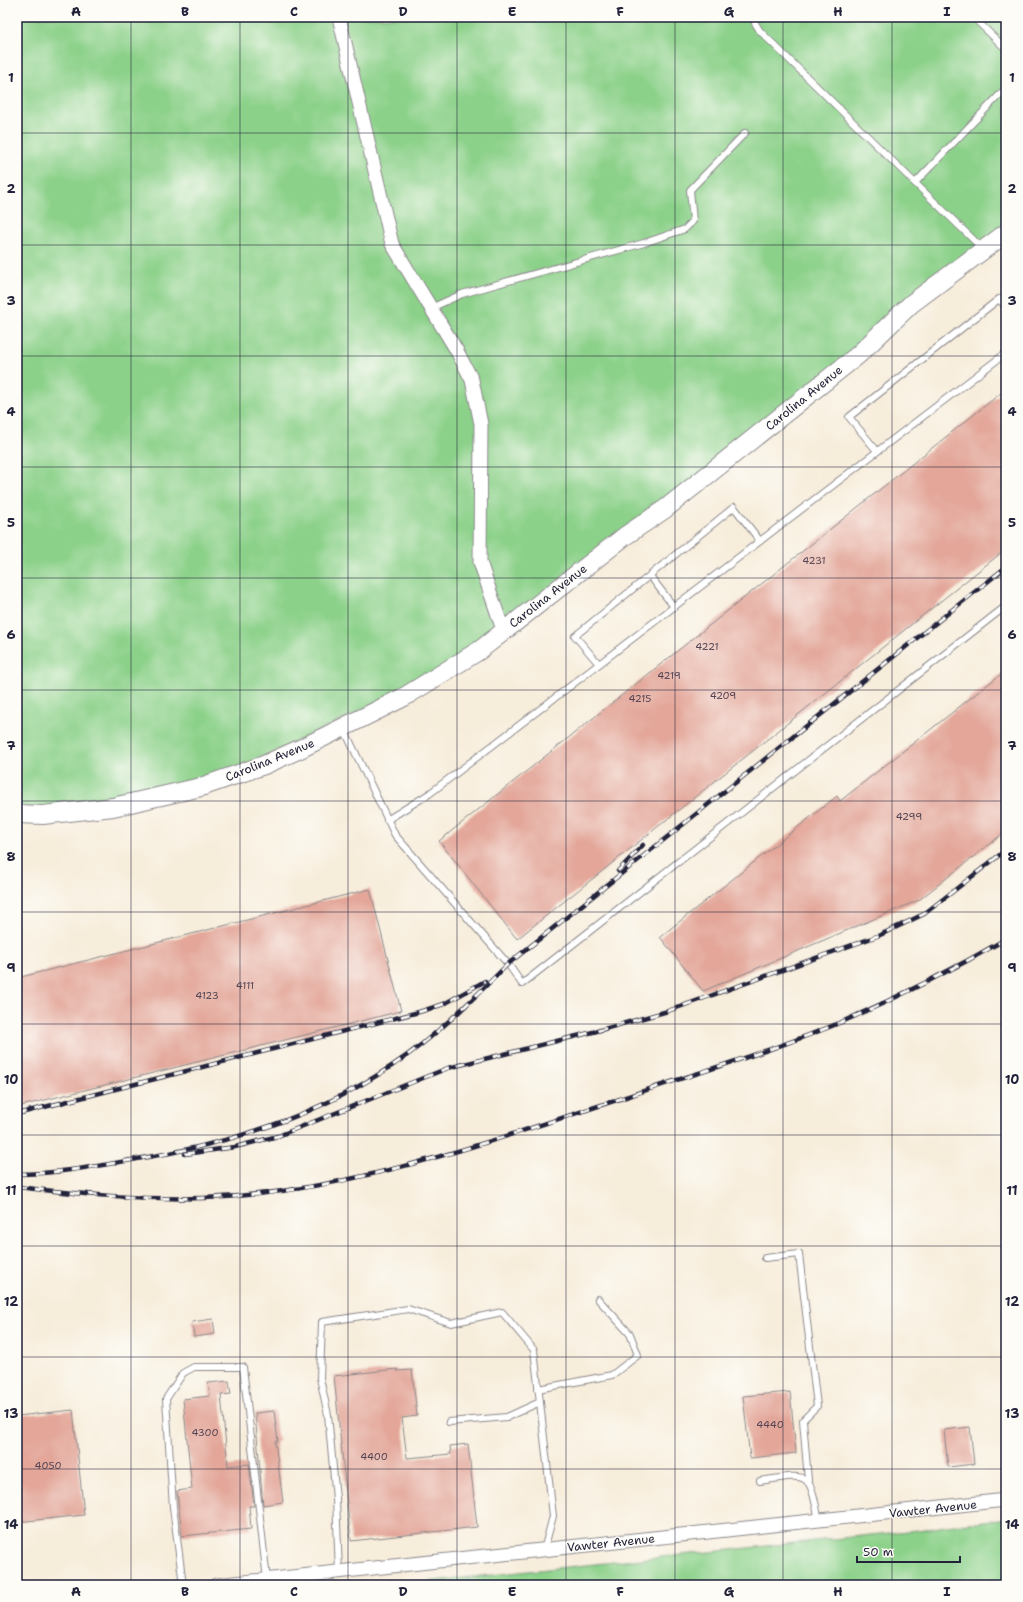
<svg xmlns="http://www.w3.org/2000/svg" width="1023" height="1602" font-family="'Shantell Sans',sans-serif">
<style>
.green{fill:#8cd18a;stroke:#577a62}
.building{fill:#e3a699}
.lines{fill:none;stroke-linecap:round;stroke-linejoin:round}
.lane-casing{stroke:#8c888b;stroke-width:8}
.street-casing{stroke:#8c888b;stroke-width:15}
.secondary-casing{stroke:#8c888b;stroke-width:20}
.lane{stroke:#fff;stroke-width:6}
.street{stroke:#fff;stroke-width:13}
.secondary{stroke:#fff;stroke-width:18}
.rail-casing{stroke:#22223b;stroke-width:4.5}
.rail{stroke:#fdfcf7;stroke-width:3;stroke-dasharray:9;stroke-linecap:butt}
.grid{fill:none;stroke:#22223b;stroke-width:1;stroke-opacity:0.55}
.labels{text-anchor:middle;stroke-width:3;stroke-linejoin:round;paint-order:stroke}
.number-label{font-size:10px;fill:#524352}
.street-label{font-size:12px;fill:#22223b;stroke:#fdfcf7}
.neatline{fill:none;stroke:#22223b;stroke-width:1.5}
.grid-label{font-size:13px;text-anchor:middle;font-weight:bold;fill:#22223b}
</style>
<rect width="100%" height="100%" fill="#fdfcf7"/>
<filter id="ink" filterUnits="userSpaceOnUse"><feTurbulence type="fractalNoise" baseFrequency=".025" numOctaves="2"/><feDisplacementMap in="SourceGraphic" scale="8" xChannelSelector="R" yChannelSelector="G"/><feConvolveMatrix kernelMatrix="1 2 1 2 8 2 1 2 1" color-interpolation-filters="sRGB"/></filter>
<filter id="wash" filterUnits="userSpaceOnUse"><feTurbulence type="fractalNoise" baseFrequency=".012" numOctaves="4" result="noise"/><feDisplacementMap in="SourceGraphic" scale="16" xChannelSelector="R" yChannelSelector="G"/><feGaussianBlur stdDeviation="0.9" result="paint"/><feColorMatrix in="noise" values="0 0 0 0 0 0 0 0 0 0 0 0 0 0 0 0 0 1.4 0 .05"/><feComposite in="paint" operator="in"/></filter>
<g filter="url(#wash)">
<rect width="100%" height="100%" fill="#f7eddb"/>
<g class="green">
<polygon points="17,17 1006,17 1006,233 458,665 201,787 17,814"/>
<polygon points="1006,1518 1006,1585 396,1585 918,1530"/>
</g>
<g id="blocks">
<g class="building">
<polygon points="1006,389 1006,549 517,939 439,841"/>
<polygon points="1006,670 1006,831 919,900 703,991 660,937 837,796 840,801"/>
<polygon points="370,889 401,1011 17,1107 17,978"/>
<polygon points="213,1319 215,1334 194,1337 192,1322"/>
<polygon points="397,1369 397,1371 412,1370 417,1416 402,1418 407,1458 451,1454 450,1446 468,1444 477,1527 351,1541 334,1376"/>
<polygon points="229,1381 231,1394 221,1395 228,1466 249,1464 254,1506 249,1506 251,1529 182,1536 177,1491 192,1489 183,1399 210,1396 208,1383"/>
<polygon points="790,1392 796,1453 750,1458 743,1396"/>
<polygon points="73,1410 84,1515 17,1522 17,1416"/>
<polygon points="274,1411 278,1441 275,1441 283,1502 263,1505 255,1413"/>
<polygon points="970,1427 974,1464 948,1467 944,1430"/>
</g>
</g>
</g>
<g filter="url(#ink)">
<use href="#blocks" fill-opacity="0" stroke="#8c888b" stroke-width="1"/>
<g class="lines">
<defs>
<g id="lane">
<polyline points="755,17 755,23 760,31 915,183"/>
<polyline points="973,17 1006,49"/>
<polyline points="983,249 915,183 1006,88"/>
<polyline points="431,308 462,294 644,243 685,229 693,221 690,190 745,133"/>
<polyline points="877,451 849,417 999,299 1006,307"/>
<polyline points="650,576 674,607"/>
<polyline points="599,664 575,636 734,507 760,541"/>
<polyline points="344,729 395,835 508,964 522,984 1006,606"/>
<polyline points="387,820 429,794 1006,353"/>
<polyline points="765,1258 799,1254 817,1406 803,1420 808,1480"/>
<polyline points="538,1389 612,1375 638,1355 630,1334 598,1299"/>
<polyline points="449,1422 507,1417 540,1402"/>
<path d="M 760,1481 C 811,1473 809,1471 819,1521"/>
<polyline points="339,1572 336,1499 328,1415 320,1378 322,1322 408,1309 451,1323 502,1312 534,1350 553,1516 544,1550"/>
<polyline points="183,1585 173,1507 166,1399 183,1373 194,1367 243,1367 267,1580"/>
</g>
<g id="street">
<polyline points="339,17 392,244 457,351 472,380 481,424 480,562 503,630"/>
<polyline points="216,1585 1006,1500"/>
</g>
<polyline id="secondary" points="17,814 43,815 113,807 201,787 264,765 302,748 404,697 480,650 625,536 665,509 858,355 911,304 1006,233"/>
</defs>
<use href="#lane" class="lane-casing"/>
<use href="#street" class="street-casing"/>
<use href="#secondary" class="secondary-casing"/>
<use href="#lane" class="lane"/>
<use href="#street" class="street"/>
<use href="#secondary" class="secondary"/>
<defs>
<g id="rail">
<polyline points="618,871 643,845"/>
<polyline points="17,1114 419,1012 444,1004 485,981"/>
<polyline points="185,1154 235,1147 278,1136 448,1068 597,1031 668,1011 880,935 924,914 1006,850"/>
<path d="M 17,1174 C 57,1174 97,1166 137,1159 C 240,1142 338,1110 422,1044 C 452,1020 480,992 508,964 L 1006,567"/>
<path d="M 17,1187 C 79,1194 141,1200 204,1198 C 352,1193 493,1140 632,1095 C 703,1071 775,1050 844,1021 C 899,997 954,969 1006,939"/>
</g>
</defs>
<use href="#rail" class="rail-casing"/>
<use href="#rail" class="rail"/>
</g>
</g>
<path class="grid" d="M 131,17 L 131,1585M 240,17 L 240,1585M 348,17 L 348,1585M 457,17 L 457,1585M 566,17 L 566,1585M 675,17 L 675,1585M 783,17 L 783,1585M 892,17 L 892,1585M 17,133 L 1006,133M 17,245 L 1006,245M 17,356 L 1006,356M 17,467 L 1006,467M 17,578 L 1006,578M 17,690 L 1006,690M 17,801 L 1006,801M 17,912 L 1006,912M 17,1024 L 1006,1024M 17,1135 L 1006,1135M 17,1246 L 1006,1246M 17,1357 L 1006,1357M 17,1469 L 1006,1469"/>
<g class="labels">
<g class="number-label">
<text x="814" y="564">4231</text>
<text x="707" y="650">4221</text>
<text x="669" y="679">4219</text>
<text x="723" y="699">4209</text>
<text x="640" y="702">4215</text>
<text x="909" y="820">4299</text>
<text x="245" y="989">4111</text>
<text x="207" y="999">4123</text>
<text x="770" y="1428">4440</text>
<text x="205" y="1436">4300</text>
<text x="374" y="1460">4400</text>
<text x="48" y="1469">4050</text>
</g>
<g class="street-label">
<text transform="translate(804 398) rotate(-39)" y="4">Carolina Avenue</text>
<text transform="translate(548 596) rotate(-38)" y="4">Carolina Avenue</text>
<text transform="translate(270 760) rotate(-22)" y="4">Carolina Avenue</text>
<text transform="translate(933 1509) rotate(-6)" y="4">Vawter Avenue</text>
<text transform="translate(611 1543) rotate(-6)" y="4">Vawter Avenue</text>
</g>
</g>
<rect width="1023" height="1602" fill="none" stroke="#fdfcf7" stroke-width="44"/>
<path d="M857 1556v6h103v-6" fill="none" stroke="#22223b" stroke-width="2"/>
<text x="863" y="1556" font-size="12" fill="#22223b" stroke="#fdfcf7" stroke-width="3" paint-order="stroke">50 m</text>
<rect x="22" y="22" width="979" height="1558" class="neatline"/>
<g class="grid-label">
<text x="76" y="16">A</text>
<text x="185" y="16">B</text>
<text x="294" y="16">C</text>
<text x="403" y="16">D</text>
<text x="512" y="16">E</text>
<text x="620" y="16">F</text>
<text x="729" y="16">G</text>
<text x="838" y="16">H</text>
<text x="947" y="16">I</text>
<text x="11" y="82">1</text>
<text x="1012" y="82">1</text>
<text x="11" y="193">2</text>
<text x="1012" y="193">2</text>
<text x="11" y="305">3</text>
<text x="1012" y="305">3</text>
<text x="11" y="416">4</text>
<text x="1012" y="416">4</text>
<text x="11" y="527">5</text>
<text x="1012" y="527">5</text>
<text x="11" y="639">6</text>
<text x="1012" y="639">6</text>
<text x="11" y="750">7</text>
<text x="1012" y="750">7</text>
<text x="11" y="861">8</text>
<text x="1012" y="861">8</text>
<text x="11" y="972">9</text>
<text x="1012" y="972">9</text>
<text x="11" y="1084">10</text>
<text x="1012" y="1084">10</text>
<text x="11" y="1195">11</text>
<text x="1012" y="1195">11</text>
<text x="11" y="1306">12</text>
<text x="1012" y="1306">12</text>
<text x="11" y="1418">13</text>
<text x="1012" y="1418">13</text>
<text x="11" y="1529">14</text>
<text x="1012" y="1529">14</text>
<text x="76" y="1596">A</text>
<text x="185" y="1596">B</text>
<text x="294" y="1596">C</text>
<text x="403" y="1596">D</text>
<text x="512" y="1596">E</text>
<text x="620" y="1596">F</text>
<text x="729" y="1596">G</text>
<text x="838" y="1596">H</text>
<text x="947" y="1596">I</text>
</g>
</svg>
